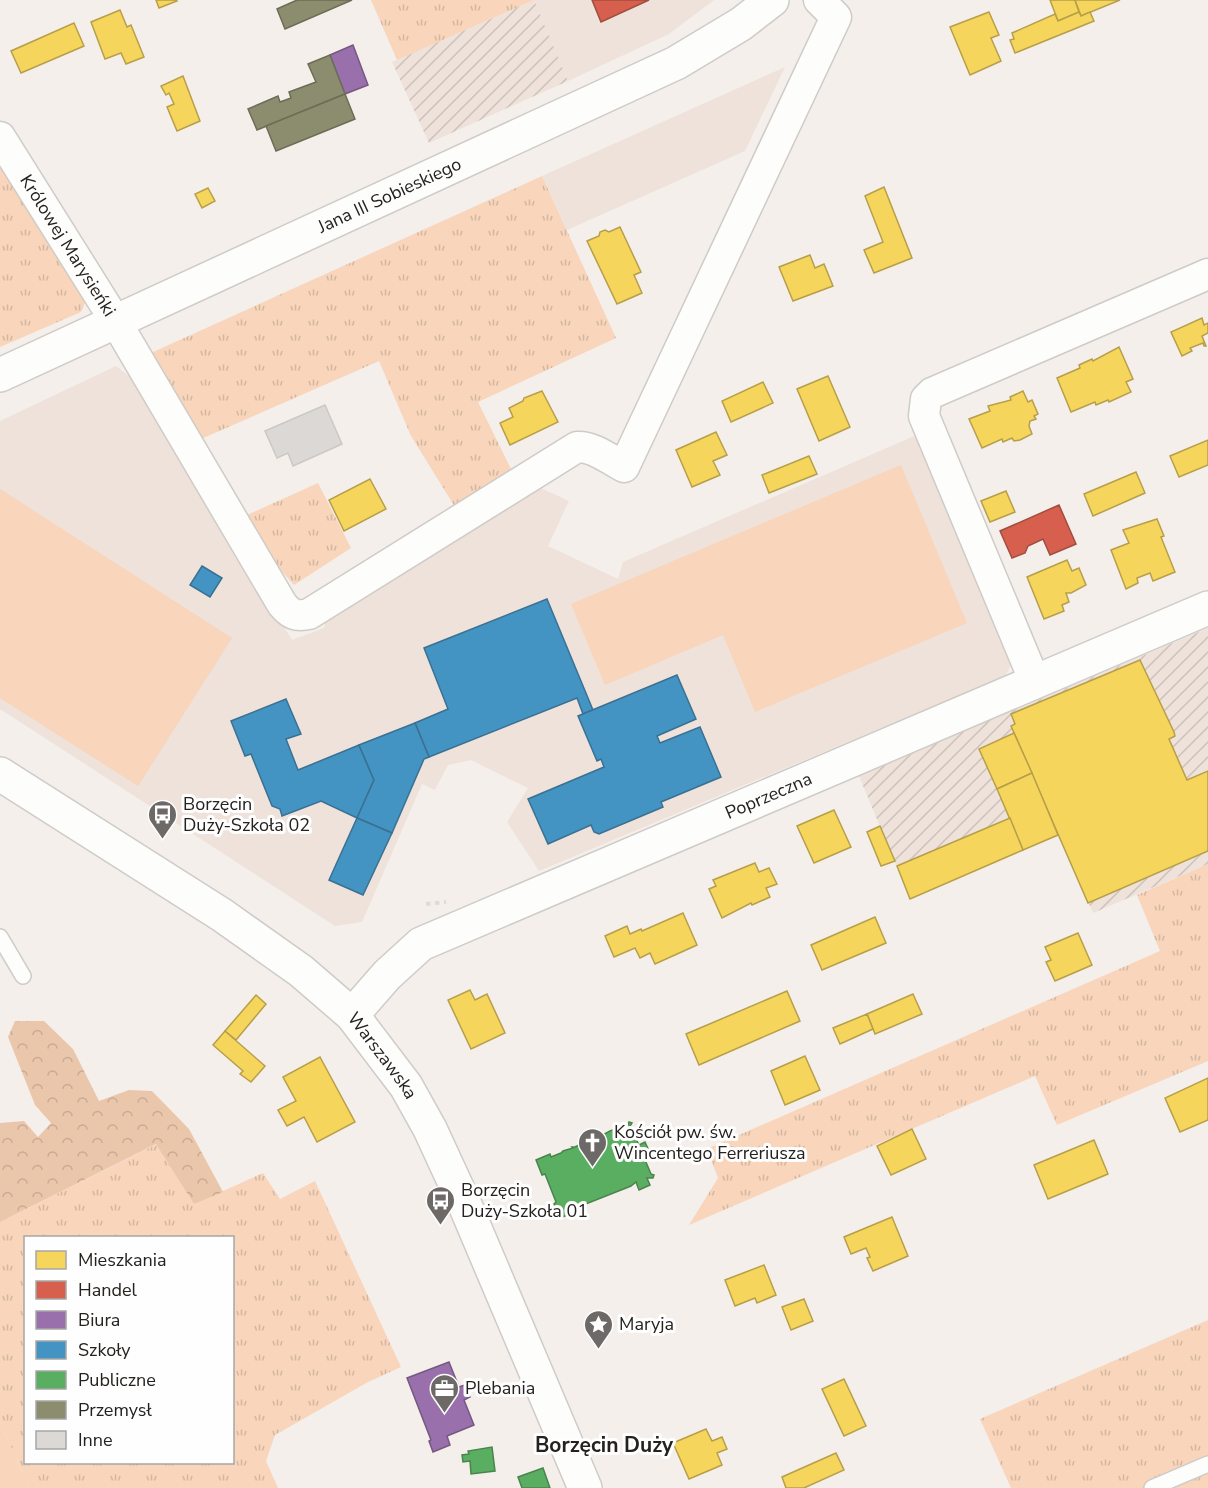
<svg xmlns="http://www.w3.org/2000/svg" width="1208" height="1488" font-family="'Nunito Sans',sans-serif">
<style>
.built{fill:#eee2da}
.industrial{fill:url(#industrial-furrows)}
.grass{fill:url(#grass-tufts);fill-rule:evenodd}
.forest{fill:url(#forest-crowns)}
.park{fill:#f8d5bb}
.homes{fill:#f6d55c;stroke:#b79f49;stroke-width:1.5}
.shops{fill:#d6604d;stroke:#a14d3f;stroke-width:1.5}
.offices{fill:#9970ab;stroke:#765881;stroke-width:1.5}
.schools{fill:#4393c3;stroke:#3a7192;stroke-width:1.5}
.public{fill:#5aae61;stroke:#4a844d;stroke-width:1.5}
.industry{fill:#8c8c6e;stroke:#6d6c56;stroke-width:1.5}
.building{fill:#dcd8d6;stroke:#ccc8c4;stroke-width:1.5}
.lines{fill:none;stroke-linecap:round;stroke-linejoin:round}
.service-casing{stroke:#cfcbc7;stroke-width:18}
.minor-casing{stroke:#cfcbc7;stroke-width:33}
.tertiary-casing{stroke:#cfcbc7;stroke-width:36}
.secondary-casing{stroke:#cfcbc7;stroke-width:36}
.path{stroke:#dddcdb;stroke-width:4;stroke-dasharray:4.5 4.5;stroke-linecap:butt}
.service{stroke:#fdfdfc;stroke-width:15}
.minor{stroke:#fdfdfc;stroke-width:30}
.tertiary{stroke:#fdfdfc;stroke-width:33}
.secondary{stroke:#fdfdfc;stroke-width:33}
.labels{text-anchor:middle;stroke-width:6;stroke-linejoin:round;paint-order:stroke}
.street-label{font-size:18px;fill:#24211e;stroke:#fefefe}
.poi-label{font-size:18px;fill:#24211e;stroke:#fefefe;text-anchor:start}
.quarter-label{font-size:21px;font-weight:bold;fill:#24211e;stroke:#fefefe}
</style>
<defs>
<pattern id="industrial-furrows" width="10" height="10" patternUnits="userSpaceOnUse" patternTransform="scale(1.5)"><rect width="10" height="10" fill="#eee2da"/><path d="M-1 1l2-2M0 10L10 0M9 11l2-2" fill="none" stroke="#ccc2bb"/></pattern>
<pattern id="grass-tufts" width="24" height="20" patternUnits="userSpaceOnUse" patternTransform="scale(1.5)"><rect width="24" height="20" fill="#f8d5bb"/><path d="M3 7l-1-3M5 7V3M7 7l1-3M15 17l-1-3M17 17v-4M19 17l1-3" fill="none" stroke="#d4b7a0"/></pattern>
<pattern id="forest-crowns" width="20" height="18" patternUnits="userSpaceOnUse" patternTransform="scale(1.5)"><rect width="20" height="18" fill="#eac6ab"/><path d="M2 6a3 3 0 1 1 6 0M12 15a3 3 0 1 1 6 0" fill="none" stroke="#c9aa93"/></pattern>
</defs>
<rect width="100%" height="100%" fill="#f4efeb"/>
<g class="built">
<polygon points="534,0 714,0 669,34 568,81"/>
<polygon points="785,67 745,151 567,230 542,176"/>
<polygon points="116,366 133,379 292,640 324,628 326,618 534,485 569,501 548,546 618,579 623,562 919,434 1013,661 1005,676 539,871 507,822 528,788 471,760 448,765 435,790 422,784 362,922 335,926 0,709 0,421"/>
</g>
<g class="industrial">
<polygon points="534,0 568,81 429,143 392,62"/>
<polygon points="1208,628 1208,864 1093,913 1058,835 910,899 859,776"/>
</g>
<g class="grass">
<polygon points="371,0 534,0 397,60"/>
<polygon points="0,157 87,297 81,312 0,347"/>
<polygon points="542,176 616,338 478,402 512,471 455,507 411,436 379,361 201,439 151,353"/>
<polygon points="318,483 351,548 294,585 278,567 247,515"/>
<polygon points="1208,864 1208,1061 1057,1125 1035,1076 689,1225 718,1178 707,1149 1160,951 1137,895"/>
<path d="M 157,1144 L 194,1204 L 263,1173 L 280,1199 L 315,1181 L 401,1367 L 368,1382 L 275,1435 L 266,1461 L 278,1488 L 29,1488 L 0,1422 L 0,1222 ZM 26,1238 L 232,1238 L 232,1462 L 26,1462 Z"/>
<polygon points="1208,1320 1208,1488 1011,1488 980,1419"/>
</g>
<polygon class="forest" points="15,1021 44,1021 73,1049 99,1101 129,1090 152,1091 189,1129 223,1192 194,1204 156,1144 0,1222 0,1123 24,1121 38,1137 51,1123 35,1105 8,1037"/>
<g class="park">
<polygon points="901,465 967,623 755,712 723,635 605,685 571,604"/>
<polygon points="0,489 232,638 138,786 0,698"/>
<polygon points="0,1422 29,1488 0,1488"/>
</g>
<g class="homes">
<polygon points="156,0 176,0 177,1 159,8"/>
<polygon points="1050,0 1075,0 1079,12 1058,21"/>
<polygon points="1075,0 1120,0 1081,16"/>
<polygon points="120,10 127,27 131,25 144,57 126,64 121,53 105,59 91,22"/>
<polygon points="989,12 999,35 991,38 1001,61 970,75 950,27"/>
<polygon points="1079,12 1081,16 1090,12 1094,21 1015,53 1010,40 1014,39 1012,33 1055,14 1058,21"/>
<polygon points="74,23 84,46 21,73 11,51"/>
<polygon points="183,76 200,121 177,131 167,107 174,104 169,93 166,95 161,86"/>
<polygon points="884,187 912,258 874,273 864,250 883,242 865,196"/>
<polygon points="208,188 215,201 202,208 195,194"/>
<polygon points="620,227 641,272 634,275 642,293 617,304 587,241 599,236 600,232 605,230 609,232"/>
<polygon points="810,255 815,268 824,264 833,286 793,301 779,267"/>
<polygon points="1202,318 1204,325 1208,323 1208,333 1202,336 1206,346 1204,346 1203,343 1190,348 1192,351 1182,356 1171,332"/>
<polygon points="1119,347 1133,379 1126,382 1131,392 1109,402 1108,400 1096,405 1095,402 1071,412 1057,378 1080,368 1079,365 1092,359 1093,361"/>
<polygon points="828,376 850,427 819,441 797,389"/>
<polygon points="763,382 773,403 731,422 722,401"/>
<polygon points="542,391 558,422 510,445 500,423 513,417 509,408 523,401 524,398"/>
<polygon points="1023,391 1028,402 1032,400 1038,414 1034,416 1036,419 1030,421 1029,426 1032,434 1020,440 1014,441 1012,438 1003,442 1002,439 982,448 969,419 990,411 988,406 1011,400 1010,397"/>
<polygon points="716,432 727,455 713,461 720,475 692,487 676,450"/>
<polygon points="1208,440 1208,465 1179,477 1170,456"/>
<polygon points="809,456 817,474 769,493 762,475"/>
<polygon points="1136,472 1145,493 1093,516 1084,494"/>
<polygon points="370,479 386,509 344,531 329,500"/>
<polygon points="1006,491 1015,512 990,522 981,501"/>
<polygon points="1157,519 1164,536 1161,537 1175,572 1153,581 1150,573 1137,578 1138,583 1126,589 1111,550 1129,543 1123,530"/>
<polygon points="1067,560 1072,571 1079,568 1086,585 1071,593 1066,593 1069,602 1062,605 1064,611 1044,619 1027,577"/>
<polygon points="1140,660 1174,732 1175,736 1169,739 1187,780 1208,771 1208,851 1088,903 1011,726 1015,724 1011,714"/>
<polygon points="1014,733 1032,773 997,789 979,749"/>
<polygon points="1032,773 1058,835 1023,850 997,789"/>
<polygon points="834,810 851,847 814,863 797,826"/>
<polygon points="1010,818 1023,850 910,899 897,866"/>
<polygon points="880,826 895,861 881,866 867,832"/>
<polygon points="755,863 759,872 769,868 777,884 766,888 770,897 752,905 751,903 722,918 709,889 716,886 713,880"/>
<polygon points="683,913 697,945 655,964 650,953 640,958 635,948 614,957 605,936 627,926 630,934 641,929 642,931"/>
<polygon points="875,917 886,943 822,970 811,945"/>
<polygon points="1078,933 1092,965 1055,981 1046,962 1051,960 1045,947"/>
<polygon points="470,990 475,1000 487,994 505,1033 471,1049 448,1000"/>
<polygon points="787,991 800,1021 699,1065 686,1034"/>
<polygon points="913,994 922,1014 875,1034 867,1014"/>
<polygon points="256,995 266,1004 236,1040 225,1031"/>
<polygon points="867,1014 873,1029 840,1044 833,1028"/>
<polygon points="225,1031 265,1066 251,1082 240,1074 243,1071 213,1045"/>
<polygon points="805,1056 820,1090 785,1105 771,1071"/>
<polygon points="320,1057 355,1122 317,1142 304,1117 287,1126 278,1110 296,1101 283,1077"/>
<polygon points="1208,1078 1208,1120 1180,1132 1165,1098"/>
<polygon points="912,1129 926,1159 891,1175 877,1146"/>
<polygon points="1094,1140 1108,1174 1048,1199 1034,1165"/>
<polygon points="892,1217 908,1256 873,1271 867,1258 870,1257 866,1248 851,1254 844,1237"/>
<polygon points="764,1265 776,1295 757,1303 755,1298 735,1306 725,1280"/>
<polygon points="804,1299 813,1321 791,1330 782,1307"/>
<polygon points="844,1379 866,1426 844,1436 822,1389"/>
<polygon points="706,1429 712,1441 722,1437 727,1449 717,1453 722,1465 689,1479 673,1443"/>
<polygon points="836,1453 844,1470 804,1488 786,1488 782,1477"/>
</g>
<g class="shops">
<polygon points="592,0 649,0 601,22"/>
<polygon points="1059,505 1076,544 1050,555 1043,539 1028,546 1025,553 1012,558 1000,531"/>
</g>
<g class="offices">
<polygon points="353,45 368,85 345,94 330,55"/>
<polygon points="449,1362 459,1387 465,1385 470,1397 464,1400 474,1425 447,1436 450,1445 433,1452 429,1441 431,1440 407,1378"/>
</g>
<g class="schools">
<polygon points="202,566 222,578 210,597 190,585"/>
<polygon points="547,599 593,710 583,714 577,698 429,757 415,723 448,709 424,648"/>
<polygon points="677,675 696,719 657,736 660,743 700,727 721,777 661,802 663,807 599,834 594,832 591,825 548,844 528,799 604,767 601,759 597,761 578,716"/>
<polygon points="286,699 301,734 286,739 298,770 359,745 374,780 357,818 321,801 282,816 280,809 272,806 251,754 245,756 231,721"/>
<polygon points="415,723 429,757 424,759 392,833 357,818 374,780 359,745"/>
<polygon points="357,818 392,833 363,895 329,880"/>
</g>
<g class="public">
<polygon points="629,1122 632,1123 630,1126 639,1145 645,1142 650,1153 643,1155 651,1174 654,1175 653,1178 647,1178 650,1185 639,1190 636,1182 631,1186 573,1209 575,1212 560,1218 554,1204 556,1202 545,1174 542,1175 536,1160 550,1154 551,1157 561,1153 563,1151 573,1148 572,1147 575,1147 599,1135 599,1137 610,1131 628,1125"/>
<polygon points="492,1447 495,1471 471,1474 470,1461 463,1462 462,1455 469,1454 468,1451"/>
<polygon points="543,1468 550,1488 522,1488 518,1477"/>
</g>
<g class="industry">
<polygon points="297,0 352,0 285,29 277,9"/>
<polygon points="330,55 345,94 257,130 248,109 278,96 280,102 291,98 289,92 316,82 308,64"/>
<polygon points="345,94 355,119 276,151 266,126"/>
</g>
<polygon class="building" points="325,405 342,444 293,466 288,453 277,458 265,431"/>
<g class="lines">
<defs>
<g id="service">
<polyline points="0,937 23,976"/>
<polyline points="1152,1488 1208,1464"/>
</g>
<g id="minor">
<path id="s1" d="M 0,137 L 116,322 L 282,604 C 290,614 296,617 309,614 L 577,447 C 593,446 609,459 624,467 L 836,17 L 819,0"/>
<polyline points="1035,682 924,416 926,399 932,393 1208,274"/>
</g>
<g id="tertiary">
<path id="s2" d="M 352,1015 L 387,975 L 421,944 L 1208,608"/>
</g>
<g id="secondary">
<path id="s3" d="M 0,375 L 676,63 L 741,24 L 772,0"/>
<path id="s4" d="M 0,774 L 222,915 L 301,971 L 352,1015 L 406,1086 L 430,1129 L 465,1205 L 585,1488"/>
</g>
</defs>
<use href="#service" class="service-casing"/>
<use href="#minor" class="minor-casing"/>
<use href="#tertiary" class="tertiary-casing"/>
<use href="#secondary" class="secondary-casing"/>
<polyline class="path" points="426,904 446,902"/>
<use href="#service" class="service"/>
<use href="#minor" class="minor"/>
<use href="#tertiary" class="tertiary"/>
<use href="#secondary" class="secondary"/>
</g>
<defs>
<symbol id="bus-pin" viewBox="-11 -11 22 30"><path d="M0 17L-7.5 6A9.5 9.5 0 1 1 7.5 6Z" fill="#6d6966" stroke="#fefefe"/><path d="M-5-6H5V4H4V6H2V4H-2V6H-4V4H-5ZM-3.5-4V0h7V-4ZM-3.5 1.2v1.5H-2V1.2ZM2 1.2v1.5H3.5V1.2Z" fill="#fff"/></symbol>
<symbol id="church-pin" viewBox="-11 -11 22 30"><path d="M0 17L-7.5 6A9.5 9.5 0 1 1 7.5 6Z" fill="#6d6966" stroke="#fefefe"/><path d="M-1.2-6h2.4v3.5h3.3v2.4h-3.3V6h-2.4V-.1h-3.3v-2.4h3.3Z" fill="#fff"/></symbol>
<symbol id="sight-pin" viewBox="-11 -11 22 30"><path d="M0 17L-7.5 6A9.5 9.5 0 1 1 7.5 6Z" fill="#6d6966" stroke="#fefefe"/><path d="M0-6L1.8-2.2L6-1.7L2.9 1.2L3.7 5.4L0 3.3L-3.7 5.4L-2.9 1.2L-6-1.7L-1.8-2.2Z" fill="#fff"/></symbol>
<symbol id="office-pin" viewBox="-11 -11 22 30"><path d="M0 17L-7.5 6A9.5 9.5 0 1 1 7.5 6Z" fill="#6d6966" stroke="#fefefe"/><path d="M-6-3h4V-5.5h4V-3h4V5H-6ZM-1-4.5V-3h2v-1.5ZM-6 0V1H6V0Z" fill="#fff"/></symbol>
</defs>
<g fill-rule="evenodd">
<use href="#bus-pin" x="146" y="798" width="33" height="45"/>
<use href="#church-pin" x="576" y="1126" width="33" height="45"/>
<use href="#bus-pin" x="424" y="1184" width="33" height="45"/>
<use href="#sight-pin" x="582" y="1308" width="33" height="45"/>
<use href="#office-pin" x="428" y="1372" width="33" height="45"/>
</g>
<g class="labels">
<g class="street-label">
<text dy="6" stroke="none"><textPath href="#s3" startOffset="429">Jana III Sobieskiego</textPath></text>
<text dy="6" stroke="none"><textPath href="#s1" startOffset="128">Królowej Marysieńki</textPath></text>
<text dy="6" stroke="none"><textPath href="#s2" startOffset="477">Poprzeczna</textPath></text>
<text dy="6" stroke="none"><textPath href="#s4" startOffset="478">Warszawska</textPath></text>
</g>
<g class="poi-label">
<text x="183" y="810">Borzęcin<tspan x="183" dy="21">Duży-Szkoła 02</tspan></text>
<text x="614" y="1138">Kościół pw. św.<tspan x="614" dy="21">Wincentego Ferreriusza</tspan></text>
<text x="461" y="1196">Borzęcin<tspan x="461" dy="21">Duży-Szkoła 01</tspan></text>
<text x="619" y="1330">Maryja</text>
<text x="465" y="1394">Plebania</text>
</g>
<g class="quarter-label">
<text x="604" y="1452">Borzęcin Duży</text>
</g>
</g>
<rect x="24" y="1236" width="210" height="228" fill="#fefefe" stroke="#a7a6a4" stroke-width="1.5"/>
<rect x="36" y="1251" width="30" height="18" fill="#f6d55c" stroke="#a7a6a4" stroke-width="1.5"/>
<text x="78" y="1266" font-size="18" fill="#24211e">Mieszkania</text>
<rect x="36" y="1281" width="30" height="18" fill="#d6604d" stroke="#a7a6a4" stroke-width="1.5"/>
<text x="78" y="1296" font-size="18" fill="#24211e">Handel</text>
<rect x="36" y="1311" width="30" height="18" fill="#9970ab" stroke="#a7a6a4" stroke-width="1.5"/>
<text x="78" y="1326" font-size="18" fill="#24211e">Biura</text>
<rect x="36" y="1341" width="30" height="18" fill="#4393c3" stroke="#a7a6a4" stroke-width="1.5"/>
<text x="78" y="1356" font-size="18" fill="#24211e">Szkoły</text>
<rect x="36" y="1371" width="30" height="18" fill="#5aae61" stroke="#a7a6a4" stroke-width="1.5"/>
<text x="78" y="1386" font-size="18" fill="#24211e">Publiczne</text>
<rect x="36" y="1401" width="30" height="18" fill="#8c8c6e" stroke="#a7a6a4" stroke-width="1.5"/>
<text x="78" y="1416" font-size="18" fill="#24211e">Przemysł</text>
<rect x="36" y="1431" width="30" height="18" fill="#dcd8d6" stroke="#a7a6a4" stroke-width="1.5"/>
<text x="78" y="1446" font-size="18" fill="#24211e">Inne</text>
</svg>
